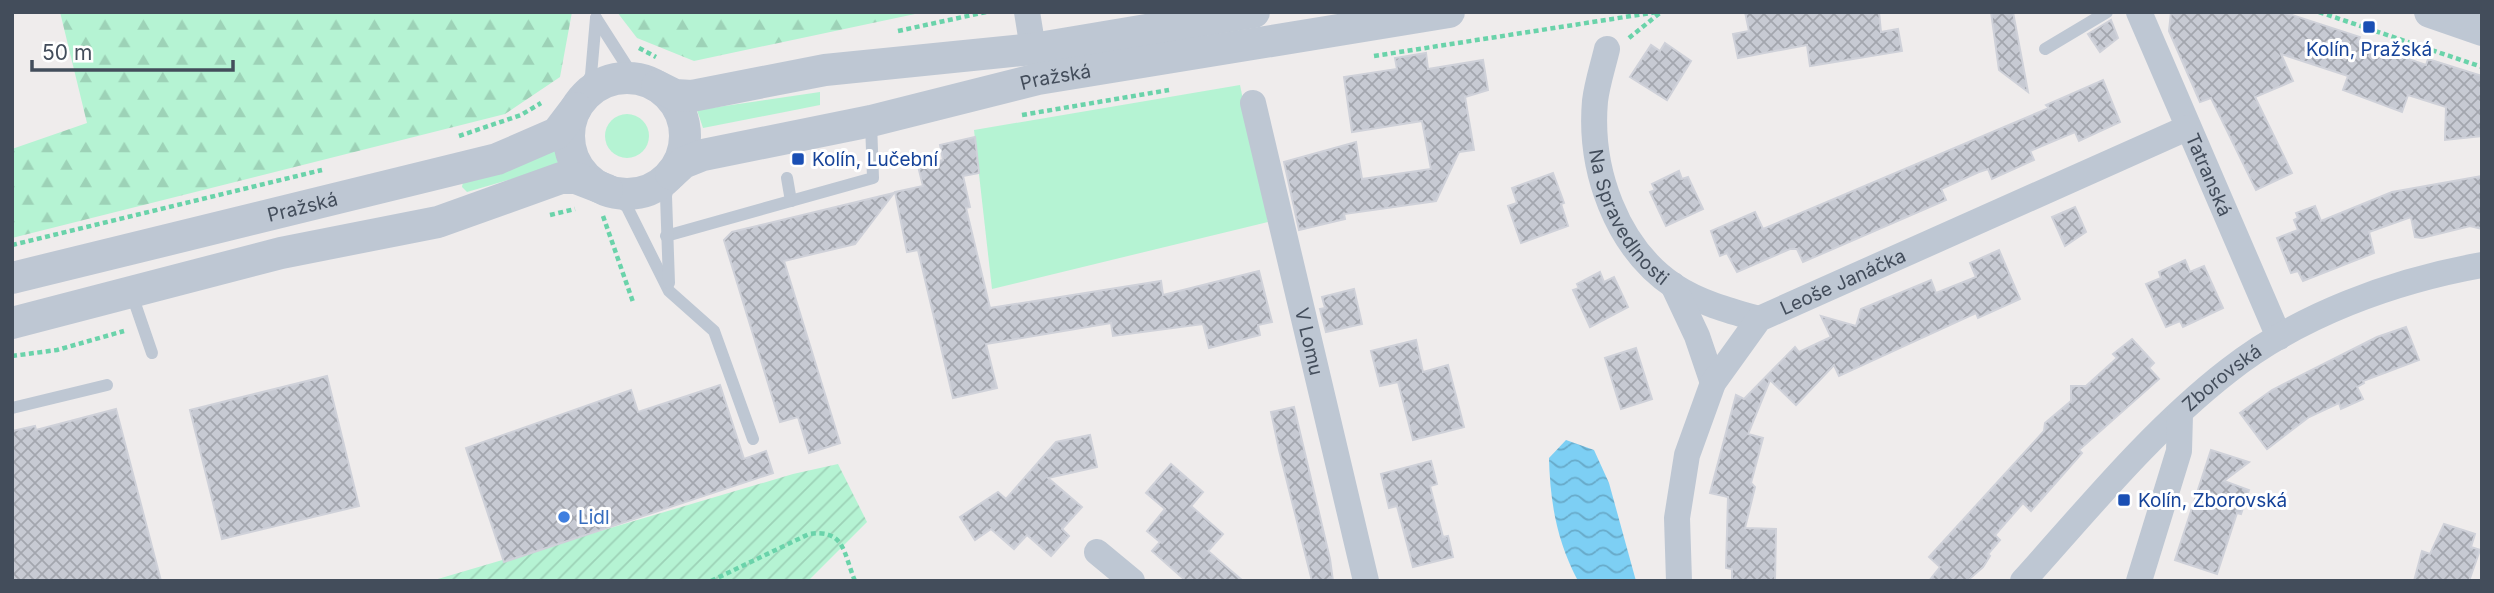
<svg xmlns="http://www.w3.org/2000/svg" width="2494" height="593" font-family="Inter,sans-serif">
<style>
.grass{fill:#b5f3d3}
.forest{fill:url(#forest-firs)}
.garden{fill:url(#garden-furrows)}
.water{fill:url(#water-waves)}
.building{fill:url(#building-cross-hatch);stroke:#cfd1d9;stroke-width:2}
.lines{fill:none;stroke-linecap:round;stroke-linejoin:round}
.path{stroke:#6ad3aa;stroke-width:4.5;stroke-dasharray:5 3.5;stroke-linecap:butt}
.service{stroke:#bec7d3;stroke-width:12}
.minor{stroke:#bec7d3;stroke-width:26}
.tertiary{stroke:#bec7d3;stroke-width:32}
.transit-dot{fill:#1a4fb4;stroke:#fff;stroke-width:2.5}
.shop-dot{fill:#3f7fe0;stroke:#fff;stroke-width:2.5}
.labels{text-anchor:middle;stroke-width:6;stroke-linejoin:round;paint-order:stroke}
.transit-label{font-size:19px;fill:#164399;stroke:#fff;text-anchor:start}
.street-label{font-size:19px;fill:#434d5b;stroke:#fff}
.shop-label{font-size:19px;fill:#366cbe;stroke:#fff;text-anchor:start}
</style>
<defs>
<pattern id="forest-firs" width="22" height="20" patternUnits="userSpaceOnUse" patternTransform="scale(1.75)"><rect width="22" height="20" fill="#b5f3d3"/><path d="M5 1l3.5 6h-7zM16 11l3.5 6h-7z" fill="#9dd2b7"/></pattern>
<pattern id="garden-furrows" width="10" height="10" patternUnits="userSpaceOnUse" patternTransform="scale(1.75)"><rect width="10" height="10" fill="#b5f3d3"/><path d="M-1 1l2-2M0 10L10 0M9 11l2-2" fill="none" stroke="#9dd2b7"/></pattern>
<pattern id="water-waves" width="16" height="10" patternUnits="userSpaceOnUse" patternTransform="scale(1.75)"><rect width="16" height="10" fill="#7dcff4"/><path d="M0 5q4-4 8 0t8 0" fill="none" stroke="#68aac9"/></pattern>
<pattern id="building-cross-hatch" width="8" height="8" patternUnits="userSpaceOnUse" patternTransform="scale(1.75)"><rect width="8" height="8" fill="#c7cad3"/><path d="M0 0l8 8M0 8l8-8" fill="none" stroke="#a3a6ae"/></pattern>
</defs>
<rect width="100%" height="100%" fill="#efecec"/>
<g class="grass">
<polygon points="1240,85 1268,222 992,289 974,130"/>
<polygon points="820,92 820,105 703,128 697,110"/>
<circle cx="627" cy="136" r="22"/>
<polygon points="557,148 559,161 557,166 467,192 462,187 463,182"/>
</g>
<g class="forest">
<polygon points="60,12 572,12 560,77 505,114 12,238 12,149 87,123"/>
<polygon points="617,12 914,12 915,14 694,61 637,38"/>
</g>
<polygon class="garden" points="838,464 867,522 808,581 431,581 793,474"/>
<path class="water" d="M 1566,440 L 1594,450 L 1609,483 L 1636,581 L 1578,581 C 1557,542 1550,502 1549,458 Z"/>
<g class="building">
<polygon points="1745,12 1879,12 1881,32 1898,29 1902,51 1810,66 1807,45 1738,58 1733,34 1749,31"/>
<polygon points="1991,12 2013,12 2028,92 1999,70"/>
<polygon points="2171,12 2283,12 2360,37 2358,42 2426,65 2428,59 2482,76 2482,136 2445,140 2446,107 2408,95 2402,112 2343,90 2348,76 2281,54 2293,81 2255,97 2292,173 2256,190 2211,98 2200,102 2169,31"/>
<polygon points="2111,20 2118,38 2100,52 2088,34"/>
<polygon points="1665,43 1691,61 1667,100 1630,77 1651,45 1660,51"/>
<polygon points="1426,53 1428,69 1483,60 1488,90 1465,97 1474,150 1459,152 1436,201 1344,214 1345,219 1299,230 1284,162 1356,142 1362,179 1431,169 1422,121 1352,132 1344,77 1397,69 1395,58"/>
<polygon points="2103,80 2120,122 2079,141 2075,132 2030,151 2034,160 1992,179 1988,169 1979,172 1941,189 1946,200 1803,262 1797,249 1790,249 1737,272 1727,253 1720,256 1711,231 1755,212 1763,229 2049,108 2046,105"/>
<polygon points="975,137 979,173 963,176 970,207 966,208 990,308 1161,281 1163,295 1259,271 1272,322 1258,325 1260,335 1209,348 1203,324 1113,336 1111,323 986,344 997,388 953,398 918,250 907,252 895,192 923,186 918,166 943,160 940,145"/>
<polygon points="1679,171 1682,179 1688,177 1703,209 1666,226 1650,192 1655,190 1652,184"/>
<polygon points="1553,173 1564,203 1561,204 1568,226 1521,243 1508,206 1517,203 1512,188"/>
<polygon points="2482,176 2482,229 2470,226 2422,238 2415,237 2411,217 2369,232 2374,253 2303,281 2298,271 2291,273 2277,238 2298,230 2294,220 2298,218 2296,213 2315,206 2321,221 2392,192"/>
<polygon points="894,193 855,244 784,261 840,443 809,453 798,417 780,422 724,240 732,232"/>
<polygon points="2075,207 2086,232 2065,246 2052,217"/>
<polygon points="1999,250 2020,299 1978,318 1976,313 1839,376 1834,365 1796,405 1770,380 1748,434 1763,438 1751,483 1755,487 1745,528 1776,529 1775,581 1732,581 1732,569 1726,568 1728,497 1710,493 1736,395 1744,399 1795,347 1799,352 1831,337 1821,316 1856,326 1861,309 1931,280 1936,293 1976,277 1970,263"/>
<polygon points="2185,260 2190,272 2204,266 2223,308 2183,327 2180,321 2166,327 2146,284 2161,278 2159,272"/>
<polygon points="1600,272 1604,282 1614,277 1628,307 1590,327 1573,290 1579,288 1577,284"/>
<polygon points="1354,289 1362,324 1326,332 1320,309 1325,308 1322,297"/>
<polygon points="2406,327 2419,360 2363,381 2364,383 2357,387 2363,399 2341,409 2339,403 2309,417 2267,449 2240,413 2272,390 2377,337"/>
<polygon points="2132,339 2154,363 2149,368 2159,379 2079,450 2082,453 2031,511 2023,503 1995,535 2000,540 1988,554 1990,556 1983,567 1967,581 1929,581 1940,567 1929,557 2044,431 2045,423 2071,401 2071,386 2086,386 2117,358 2113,354"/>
<polygon points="1416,340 1423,372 1448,365 1464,427 1413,440 1398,382 1380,386 1371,351"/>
<polygon points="1636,348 1652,399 1621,409 1605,358"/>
<polygon points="327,376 359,506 222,539 190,410"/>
<polygon points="720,385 744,459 766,451 773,473 504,562 466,448 631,390 638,412"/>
<polygon points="1294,407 1330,559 1333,581 1312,581 1279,450 1271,412"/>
<polygon points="116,409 161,581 12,581 12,431 35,426 36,430"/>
<polygon points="1090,435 1097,467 1048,478 1082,507 1062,529 1069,536 1051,556 1027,535 1014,549 991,529 975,540 960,517 998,492 1006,499 1056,442"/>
<polygon points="2211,450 2249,462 2224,481 2249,490 2241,514 2237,513 2217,574 2175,560"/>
<polygon points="1431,461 1437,484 1430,486 1443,537 1448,536 1453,557 1413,567 1397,506 1389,508 1381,474"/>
<polygon points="1171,464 1203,492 1191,506 1223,534 1208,551 1243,581 1186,581 1152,551 1160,542 1147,531 1165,509 1146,493"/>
<polygon points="2444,524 2475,534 2471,547 2480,550 2469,581 2414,581 2422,551 2430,554"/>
</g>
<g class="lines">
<g class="path">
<polyline points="2319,12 2482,67"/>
<polyline points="898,31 986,12"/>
<polyline points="1629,38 1661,12"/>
<polyline points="639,48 656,57"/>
<polyline points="1374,56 1657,12"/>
<polyline points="1022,115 1169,90"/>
<polyline points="459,136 521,115 541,103"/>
<polyline points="550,215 575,209"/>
<polyline points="603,216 633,302"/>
<polyline points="12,245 322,170"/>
<polyline points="12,356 57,350 124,331"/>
<path d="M 711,581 L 809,534 C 845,529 843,552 855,581"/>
</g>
<g class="service">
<polyline points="596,18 628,68 651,83"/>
<polyline points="2045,49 2107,12"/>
<polyline points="576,108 591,75 596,18"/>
<polyline points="787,178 791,201"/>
<polyline points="607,191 627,207 669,291 714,331 753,439"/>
<polyline points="666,236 873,178 871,123"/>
<polyline points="669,283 666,196 671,174"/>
<polyline points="131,292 152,353"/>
<polyline points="12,408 107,385"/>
</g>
<g class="minor">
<polyline points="1027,12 1033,49"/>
<path id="s1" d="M 2139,12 L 2279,337"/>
<path id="s2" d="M 1607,49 C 1603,66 1597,84 1595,101 C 1589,169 1616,247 1674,286 C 1700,303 1730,311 1759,319"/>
<path id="s3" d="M 1253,103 L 1366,581"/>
<polyline points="1673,285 1697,336 1713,383"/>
<polyline points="1097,552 1132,581"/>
<path id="s4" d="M 1679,581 L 1677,518 L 1687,455 L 1713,383 L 1759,319 L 2187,128"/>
<path id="s5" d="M 2023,581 C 2087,510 2152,430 2228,371 C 2299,315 2393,281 2482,265"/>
<polyline points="2139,581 2179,451 2180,415"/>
</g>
<g class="tertiary">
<polyline points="2430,12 2482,30"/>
<circle cx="627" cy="136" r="58"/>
<polyline points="657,86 675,95 692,96 825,70 1033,49 1254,12"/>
<path id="s6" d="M 671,174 L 683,163 L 703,155 L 871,121 L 1038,79 L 1449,12"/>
<path id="s7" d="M 12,278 L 497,159 L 557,133 L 576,108"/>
<polyline points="12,323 281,253 438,222 561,178 576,178 607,190"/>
</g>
</g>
<g class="transit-dot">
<rect x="2362" y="20" width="14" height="14" rx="3.5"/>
<rect x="791" y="152" width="14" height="14" rx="3.5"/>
<rect x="2117" y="493" width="14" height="14" rx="3.5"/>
</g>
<circle class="shop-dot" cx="564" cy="517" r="7"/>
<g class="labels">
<g class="transit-label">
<text x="2369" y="56" text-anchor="middle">Kolín, Pražská</text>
<text x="812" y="166">Kolín, Lučební</text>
<text x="2138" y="507">Kolín, Zborovská</text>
</g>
<g class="street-label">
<text dy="7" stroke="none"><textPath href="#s6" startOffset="399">Pražská</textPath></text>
<text dy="7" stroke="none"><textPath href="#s1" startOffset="177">Tatranská</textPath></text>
<text dy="7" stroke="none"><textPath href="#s7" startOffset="299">Pražská</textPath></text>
<text dy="7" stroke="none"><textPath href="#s2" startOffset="178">Na Spravedlnosti</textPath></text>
<text dy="7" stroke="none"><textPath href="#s4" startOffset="374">Leoše Janáčka</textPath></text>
<text dy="7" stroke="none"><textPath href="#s3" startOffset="245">V Lomu</textPath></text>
<text dy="7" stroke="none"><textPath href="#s5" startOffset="285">Zborovská</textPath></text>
</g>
<g class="shop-label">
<text x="578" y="524">Lidl</text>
</g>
</g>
<rect width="2494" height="593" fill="none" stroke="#434d5b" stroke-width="28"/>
<path d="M32 60v10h201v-10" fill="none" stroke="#434d5b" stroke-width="3.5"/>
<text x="42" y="60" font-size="21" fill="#434d5b" stroke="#ffffff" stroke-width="5" paint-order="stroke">50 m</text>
</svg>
